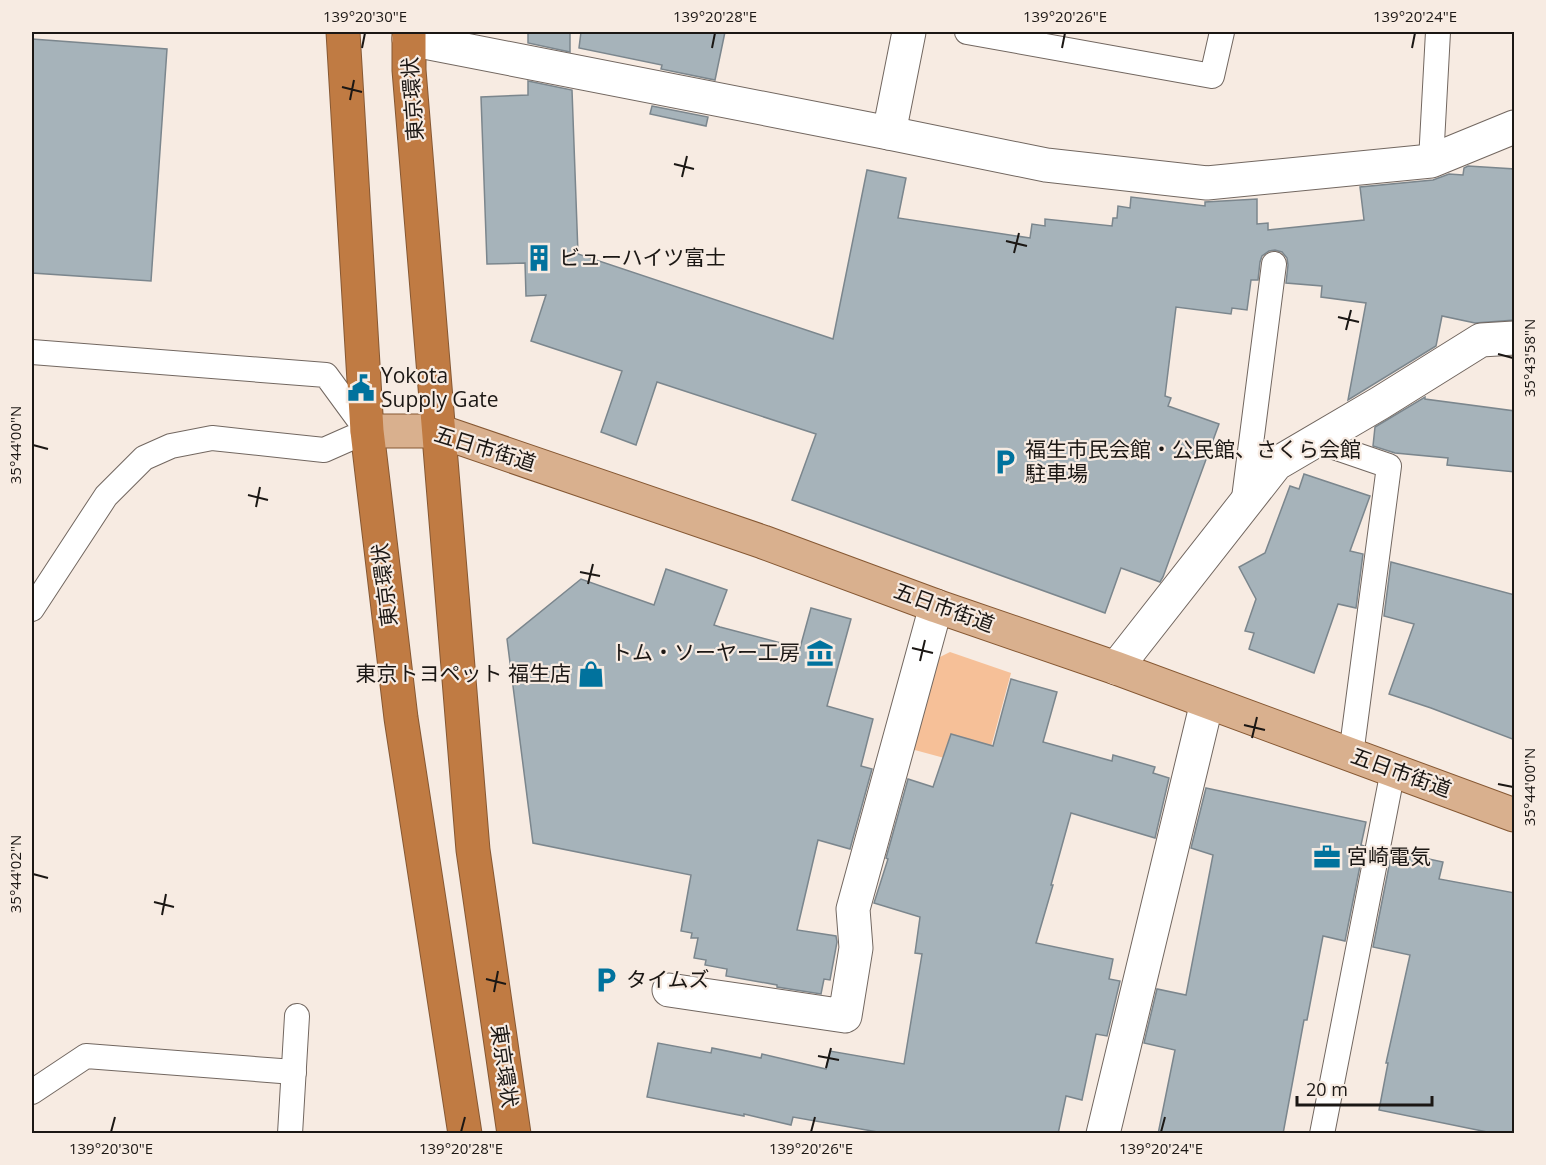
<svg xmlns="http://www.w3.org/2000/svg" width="1546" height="1165" font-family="'Open Sans','Noto Sans JP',sans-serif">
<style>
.green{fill:#f6c098}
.building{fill:#a6b3ba;stroke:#7b868d;stroke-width:1.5}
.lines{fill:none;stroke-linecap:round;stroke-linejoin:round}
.lane-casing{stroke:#726760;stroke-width:26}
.street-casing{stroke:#726760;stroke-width:35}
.primary-casing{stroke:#865833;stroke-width:35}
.highway-casing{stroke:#865833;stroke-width:35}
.lane{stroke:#fff;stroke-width:24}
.street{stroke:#fff;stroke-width:33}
.primary{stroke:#d9b08e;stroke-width:33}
.highway{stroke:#c07b43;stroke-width:33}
.ticks{fill:none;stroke:#1b1714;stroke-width:2}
.labels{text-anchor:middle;stroke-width:4.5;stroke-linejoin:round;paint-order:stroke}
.street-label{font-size:21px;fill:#1b1714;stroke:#f7ebe2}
.poi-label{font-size:21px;fill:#1b1714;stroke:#f7ebe2;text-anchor:start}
.neatline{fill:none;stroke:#1b1714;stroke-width:2}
.ticks-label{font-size:15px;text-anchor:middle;fill:#1b1714}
</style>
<rect width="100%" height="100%" fill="#f7ebe2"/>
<polygon class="green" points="950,652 1011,673 985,769 911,749 934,660"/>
<g class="building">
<polygon points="528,32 570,32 570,52 528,43"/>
<polygon points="581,32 725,32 715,80 661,69 662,65 579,48"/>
<polygon points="32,39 167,49 151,281 32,273"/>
<polygon points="528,81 572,90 578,254 833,339 867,170 906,178 898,218 1030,238 1032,224 1045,226 1045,219 1112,226 1113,218 1117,218 1118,206 1130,208 1131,197 1205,206 1205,202 1257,199 1257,224 1268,223 1268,230 1364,220 1360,187 1433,180 1449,174 1463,175 1464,168 1468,166 1515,169 1515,320 1475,323 1442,316 1436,346 1348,400 1366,303 1321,297 1322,286 1286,283 1288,265 1287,258 1282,252 1275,250 1269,251 1262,256 1260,262 1258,280 1251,280 1247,310 1232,308 1231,314 1176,307 1165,396 1171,398 1168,406 1219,424 1163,577 1160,582 1121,568 1105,613 792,500 816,434 657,382 636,445 601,432 622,371 531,341 546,295 526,296 525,263 487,264 481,97 528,95"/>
<polygon points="652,106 708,117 706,126 650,114"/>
<polygon points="1425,397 1425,399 1515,411 1515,472 1447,465 1448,458 1395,453 1373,446 1375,427"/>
<polygon points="1304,474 1370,496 1350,551 1363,554 1356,608 1338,604 1314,673 1249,649 1254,633 1245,631 1256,599 1239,567 1265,553 1290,486 1299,489"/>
<polygon points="1391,562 1515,595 1515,740 1431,708 1389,694 1414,624 1384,616"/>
<polygon points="666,569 727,590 714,625 720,627 800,648 811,608 851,619 827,706 873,719 861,766 872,769 850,849 818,840 797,930 836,936 837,942 830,980 824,979 821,994 777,987 777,985 726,976 727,969 705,965 706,960 694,958 698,938 691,938 692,933 681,931 691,875 533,843 507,639 581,579 654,605"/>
<polygon points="1011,679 1057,692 1043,742 1112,761 1113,755 1155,767 1153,773 1169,778 1155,838 1071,813 1051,885 1053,885 1036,943 1113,959 1109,979 1120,981 1107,1036 1096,1034 1082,1100 1066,1096 1058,1134 889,1134 793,1117 791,1125 744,1114 744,1116 647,1097 658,1043 711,1053 712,1048 761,1058 762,1054 826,1069 830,1051 904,1064 922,954 915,953 920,917 874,903 888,859 886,858 908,779 933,787 951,734 993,746"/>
<polygon points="1206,788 1366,822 1361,845 1364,846 1345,941 1323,936 1307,1020 1304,1020 1283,1134 1158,1134 1175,1050 1144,1043 1157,989 1186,995 1213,855 1191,848"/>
<polygon points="1392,851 1443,862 1439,879 1515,893 1515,1134 1497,1134 1379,1110 1388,1063 1386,1063 1410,955 1373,947"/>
</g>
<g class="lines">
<defs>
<g id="lane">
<polyline points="967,32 1212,76 1222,32"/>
<polyline points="1431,161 1438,32"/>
<polyline points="32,352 326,375 367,431 324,450 212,438 171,446 144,458 106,496 32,609"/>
<polyline points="1316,441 1389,466 1351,755"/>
<polyline points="1243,506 1274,264"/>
<polyline points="32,1092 86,1056 294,1072"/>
<polyline points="290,1134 297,1016"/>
<polyline points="1322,1134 1393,770"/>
</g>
<g id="street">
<polyline points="409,39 889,133 1046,165 1207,183 1431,161 1514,127"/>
<polyline points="889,133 909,32"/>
<polyline points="1116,668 1276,464 1380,403 1481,340 1514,338"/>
<polyline points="669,990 845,1016 856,948 853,909 936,606"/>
<polyline points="1103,1134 1207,702"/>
</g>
<polyline id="primary" points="367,431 439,431 763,542 936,606 1116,668 1514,815"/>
<g id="highway">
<polyline points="343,32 367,431 401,718 465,1134"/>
<polyline points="409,32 409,70 473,850 514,1134"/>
</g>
</defs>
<use href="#lane" class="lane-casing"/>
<use href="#street" class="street-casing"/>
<use href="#primary" class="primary-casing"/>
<use href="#highway" class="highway-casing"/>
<use href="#lane" class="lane"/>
<use href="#street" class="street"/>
<use href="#primary" class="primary"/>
<use href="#highway" class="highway"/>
</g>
<path class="ticks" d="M 362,48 L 365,33M 712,48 L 715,33M 1062,48 L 1065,33M 1412,48 L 1415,33M 342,87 L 362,92M 350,100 L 354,80M 674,164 L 694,169M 682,177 L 687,156M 1006,241 L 1027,246M 1014,253 L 1019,233M 1338,317 L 1359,322M 1346,330 L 1351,310M 1498,354 L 1513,358M 33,445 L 48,449M 248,495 L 268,500M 256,507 L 260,487M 580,572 L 600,576M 588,584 L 593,564M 912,648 L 933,653M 920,661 L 925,640M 1244,725 L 1265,730M 1252,738 L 1257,717M 1498,784 L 1513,787M 33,874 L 48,878M 154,902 L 174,907M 162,915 L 166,894M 486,979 L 506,984M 494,992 L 498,971M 818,1056 L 839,1060M 826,1068 L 831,1048M 111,1132 L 115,1117M 461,1132 L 465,1117M 811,1132 L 815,1117M 1161,1132 L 1165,1117"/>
<defs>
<symbol id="building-bare" viewBox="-9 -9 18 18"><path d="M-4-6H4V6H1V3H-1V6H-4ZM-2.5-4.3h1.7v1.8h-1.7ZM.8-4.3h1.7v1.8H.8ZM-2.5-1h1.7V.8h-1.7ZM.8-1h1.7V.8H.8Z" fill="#01729d" stroke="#f7ebe2" stroke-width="2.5" paint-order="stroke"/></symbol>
<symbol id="civic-bare" viewBox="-9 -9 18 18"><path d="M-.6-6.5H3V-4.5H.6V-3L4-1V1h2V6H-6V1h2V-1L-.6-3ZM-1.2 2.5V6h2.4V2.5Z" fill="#01729d" stroke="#f7ebe2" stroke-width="2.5" paint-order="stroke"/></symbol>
<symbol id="parking-bare" viewBox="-9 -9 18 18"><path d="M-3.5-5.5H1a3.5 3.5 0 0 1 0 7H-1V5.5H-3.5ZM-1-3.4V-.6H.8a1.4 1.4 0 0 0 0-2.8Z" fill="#01729d" stroke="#f7ebe2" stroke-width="2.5" paint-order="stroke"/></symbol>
<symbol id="museum-bare" viewBox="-9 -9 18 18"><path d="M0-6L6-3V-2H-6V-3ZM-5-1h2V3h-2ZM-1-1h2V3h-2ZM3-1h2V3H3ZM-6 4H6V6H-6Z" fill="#01729d" stroke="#f7ebe2" stroke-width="2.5" paint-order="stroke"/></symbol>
<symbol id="shop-bare" viewBox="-9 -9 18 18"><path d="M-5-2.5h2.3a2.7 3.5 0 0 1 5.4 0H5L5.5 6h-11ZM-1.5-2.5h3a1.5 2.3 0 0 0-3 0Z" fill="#01729d" stroke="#f7ebe2" stroke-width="2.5" paint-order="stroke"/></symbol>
<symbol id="office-bare" viewBox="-9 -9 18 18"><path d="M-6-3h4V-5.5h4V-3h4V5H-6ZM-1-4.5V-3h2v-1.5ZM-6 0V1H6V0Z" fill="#01729d" stroke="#f7ebe2" stroke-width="2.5" paint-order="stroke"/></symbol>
</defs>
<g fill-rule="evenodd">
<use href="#building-bare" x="520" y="239" width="38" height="38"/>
<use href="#civic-bare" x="342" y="369" width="38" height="38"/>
<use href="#parking-bare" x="986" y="443" width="38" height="38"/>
<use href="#museum-bare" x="801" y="634" width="38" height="38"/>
<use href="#shop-bare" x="572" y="655" width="38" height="38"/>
<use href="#office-bare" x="1308" y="838" width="38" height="38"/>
<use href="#parking-bare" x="587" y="961" width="38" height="38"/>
</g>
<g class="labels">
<g class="street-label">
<text transform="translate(413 99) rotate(-94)" y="7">東京環状</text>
<text transform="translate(485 449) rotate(17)" y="7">五日市街道</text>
<text transform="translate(385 585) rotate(-97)" y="7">東京環状</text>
<text transform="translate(944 608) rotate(20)" y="7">五日市街道</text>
<text transform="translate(1401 773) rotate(20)" y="7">五日市街道</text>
<text transform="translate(504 1066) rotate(82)" y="7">東京環状</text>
</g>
<g class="poi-label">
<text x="559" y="265">ビューハイツ富士</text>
<text x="381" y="383">Yokota<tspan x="381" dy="24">Supply Gate</tspan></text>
<text x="1025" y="457">福生市民会館・公民館、さくら会館<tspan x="1025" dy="24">駐車場</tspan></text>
<text x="800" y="660" text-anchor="end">トム・ソーヤー工房</text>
<text x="571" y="681" text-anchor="end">東京トヨペット 福生店</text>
<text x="1347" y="864">宮崎電気</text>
<text x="626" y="987">タイムズ</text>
</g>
</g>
<rect width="1546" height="1165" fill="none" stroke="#f7ebe2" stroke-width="66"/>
<path d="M1297 1096v9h135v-9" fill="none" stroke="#1b1714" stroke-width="3"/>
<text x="1306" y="1096" font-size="18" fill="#1b1714" stroke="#f7ebe2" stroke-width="4.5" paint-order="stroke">20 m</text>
<rect x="33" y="33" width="1480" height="1099" class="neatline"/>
<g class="ticks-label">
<text x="365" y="22">139°20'30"E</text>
<text x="715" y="22">139°20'28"E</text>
<text x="1065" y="22">139°20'26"E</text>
<text x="1415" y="22">139°20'24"E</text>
<text transform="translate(1530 358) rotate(-90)" y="5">35°43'58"N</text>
<text transform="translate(16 445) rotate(-90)" y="5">35°44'00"N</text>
<text transform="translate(1530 787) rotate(-90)" y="5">35°44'00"N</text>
<text transform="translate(16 874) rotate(-90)" y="5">35°44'02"N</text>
<text x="111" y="1154">139°20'30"E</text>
<text x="461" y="1154">139°20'28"E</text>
<text x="811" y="1154">139°20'26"E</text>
<text x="1161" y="1154">139°20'24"E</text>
</g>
</svg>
